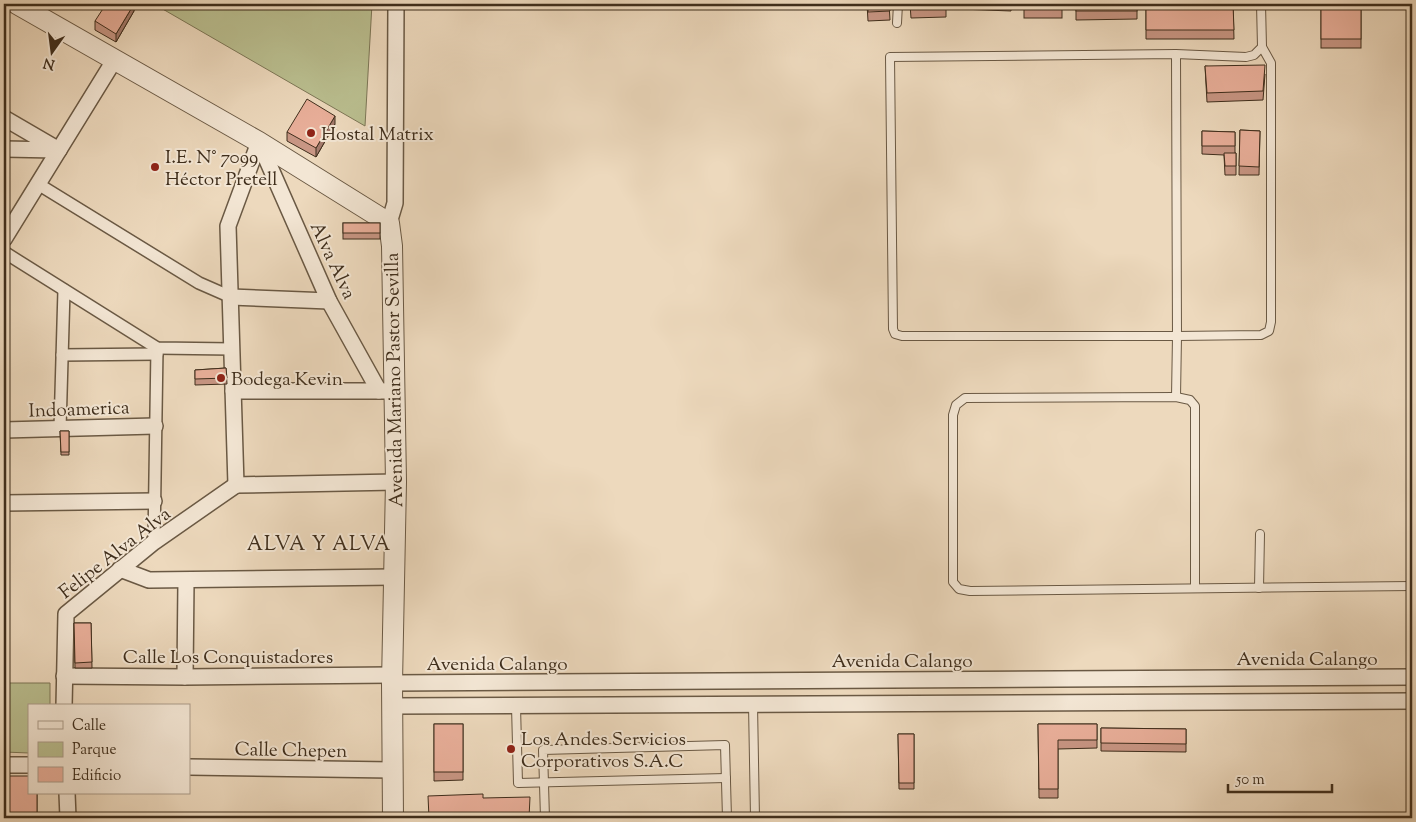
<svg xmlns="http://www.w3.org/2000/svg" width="1416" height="822" font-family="'Sorts Mill Goudy',serif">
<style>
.green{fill:#babf90;stroke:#7c7656}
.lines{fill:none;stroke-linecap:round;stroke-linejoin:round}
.service-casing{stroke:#6a5944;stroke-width:10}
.pedestrian-casing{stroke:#6a5944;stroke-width:14}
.minor-casing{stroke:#6a5944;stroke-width:18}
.tertiary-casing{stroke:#6a5944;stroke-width:22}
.service{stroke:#f3e6d4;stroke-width:8}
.pedestrian{stroke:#f3e6d4;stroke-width:11}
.minor{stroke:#f3e6d4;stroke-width:15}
.tertiary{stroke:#f3e6d4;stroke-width:20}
.wall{fill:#c89684;stroke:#3f2e1c}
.shaded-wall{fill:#a37a6c;stroke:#3f2e1c}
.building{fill:#e9af9a;stroke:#3f2e1c}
.poi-dot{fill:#8f2418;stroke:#f3e6d4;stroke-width:2}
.labels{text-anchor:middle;stroke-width:4;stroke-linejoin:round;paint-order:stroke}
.poi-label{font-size:19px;fill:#3f2e1c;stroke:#f3e6d4;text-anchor:start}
.street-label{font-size:19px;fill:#3f2e1c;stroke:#f3e6d4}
.neighbourhood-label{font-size:20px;letter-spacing:1px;fill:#3f2e1c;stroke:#f3e6d4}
</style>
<rect width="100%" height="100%" fill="#edd9bd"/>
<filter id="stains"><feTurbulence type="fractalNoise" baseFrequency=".004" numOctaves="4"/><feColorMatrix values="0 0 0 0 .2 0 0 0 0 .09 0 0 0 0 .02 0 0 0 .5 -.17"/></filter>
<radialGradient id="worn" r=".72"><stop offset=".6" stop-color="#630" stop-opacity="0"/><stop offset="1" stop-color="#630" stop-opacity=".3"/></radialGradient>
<g class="green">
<polygon points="154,4 372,4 365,126"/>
<polygon points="4,683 50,683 50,706 29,706 29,753 4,752"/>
</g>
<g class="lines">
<defs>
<g id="service">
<polyline points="897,23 898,4"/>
<polyline points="1176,54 1177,336 902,336 895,334 893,329 890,57 1176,54 1246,57 1254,55 1262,47"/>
<polyline points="1176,397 1177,336 1261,335 1269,331 1271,322 1271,63 1262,47 1261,4"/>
<polyline points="1195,588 1195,406 1190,400 1176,397 965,398 956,405 953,415 953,582 959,589 970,591 1412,586"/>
<polyline points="1259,588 1260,534"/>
<polyline points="753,704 755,818"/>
<polyline points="516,706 518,783 726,778"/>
<polyline points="545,818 543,750 725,745 727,818"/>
</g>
<g id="pedestrian">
<polyline points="38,184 199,283 231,297"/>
<polyline points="4,252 157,348 232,349"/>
<polyline points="62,355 157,354"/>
<polyline points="60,428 64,290"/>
<polyline points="154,542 157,348"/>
</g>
<g id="minor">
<polyline points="4,118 59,150"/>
<polyline points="259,142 329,301 379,391"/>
<polyline points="4,149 57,150"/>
<polyline points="389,223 395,203 396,4"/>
<polyline points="4,239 115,59"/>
<polyline points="231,297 329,301"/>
<polyline points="233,391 387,391"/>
<polyline points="4,430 155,426"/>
<polyline points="236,485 228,226 259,142"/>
<polyline points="236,485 396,482"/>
<polyline points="4,503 154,501"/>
<polyline points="120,569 149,580 393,577"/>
<polyline points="64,676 185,677 392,675"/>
<polyline points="185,677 186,581"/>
<polyline points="392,683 1412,677"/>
<polyline points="64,706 66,614 154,542 236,485"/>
<polyline points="392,706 1412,701"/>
<polyline points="4,765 29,765"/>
<polyline points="189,767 392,770"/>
<polyline points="67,793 68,818"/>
</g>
<polyline id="tertiary" points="17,4 259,142 389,223 392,246 396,482 392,683 393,818"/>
</defs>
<use href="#service" class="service-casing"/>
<use href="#pedestrian" class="pedestrian-casing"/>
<use href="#minor" class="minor-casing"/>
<use href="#tertiary" class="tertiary-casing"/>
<use href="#service" class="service"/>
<use href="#pedestrian" class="pedestrian"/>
<use href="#minor" class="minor"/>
<use href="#tertiary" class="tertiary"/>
</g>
<g class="wall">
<polygon points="134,4 134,11 116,42 95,30 95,21"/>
<polygon points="867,4 889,4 890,20 868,21"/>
<polygon points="910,4 946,4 946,17 911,18"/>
<polygon points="960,4 1011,4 1011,11 960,9"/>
<rect x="1024" y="4" width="38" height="14"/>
<polygon points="1076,4 1137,4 1137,19 1076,20"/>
<polygon points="1146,4 1233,4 1234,39 1146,39"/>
<rect x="1321" y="4" width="40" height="44"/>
<polygon points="1205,66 1265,74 1263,100 1207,102"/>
<polygon points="335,124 316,157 287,141 287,132"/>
<polygon points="1240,130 1260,131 1259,175 1239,175"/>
<polygon points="1202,131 1235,132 1235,153 1236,153 1236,175 1225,175 1224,155 1202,154"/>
<rect x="343" y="223" width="37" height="16"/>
<polygon points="226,368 227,384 195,385 195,370"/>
<polygon points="60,431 69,431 69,455 61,455"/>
<polygon points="74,623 91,623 92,668 75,668"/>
<polygon points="434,724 463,724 463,780 434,781"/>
<polygon points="1038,724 1097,724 1097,748 1058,749 1058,798 1039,798"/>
<polygon points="1101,728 1186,729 1186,752 1101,751"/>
<polygon points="898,734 914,734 914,789 899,789"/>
<polygon points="4,776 37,793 37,818 4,818"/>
</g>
<g class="shaded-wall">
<polygon points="134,4 134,11 116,42 116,34"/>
<polygon points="335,116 335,124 316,157 316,148"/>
</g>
<g class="building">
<polygon points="106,4 134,4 116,34 95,21"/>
<polygon points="868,4 889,4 890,11 868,12"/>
<polygon points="911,4 946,4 946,8 911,9"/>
<rect x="1024" y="4" width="38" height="5"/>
<rect x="1076" y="4" width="61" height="7"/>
<polygon points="1146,4 1233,4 1234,30 1146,30"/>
<rect x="1321" y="4" width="40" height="35"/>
<polygon points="1265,65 1263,91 1207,93 1205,66"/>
<polygon points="307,99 335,116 316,148 287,132"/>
<polygon points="1240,130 1260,131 1259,167 1239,166"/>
<polygon points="1202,131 1235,132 1235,146 1202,146"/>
<polygon points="1224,153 1236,153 1236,166 1225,166"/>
<rect x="343" y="223" width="37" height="10"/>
<polygon points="226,368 227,378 195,379 195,370"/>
<polygon points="60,431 69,431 69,452 61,452"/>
<polygon points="74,623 91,623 92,662 75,663"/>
<rect x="434" y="724" width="29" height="48"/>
<polygon points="1038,724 1097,724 1097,740 1058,740 1058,789 1039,789"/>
<polygon points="1101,728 1186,729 1186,744 1101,743"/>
<polygon points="898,734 914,734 914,783 899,783"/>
<polygon points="4,776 29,776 29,793 37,793 37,817 4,817"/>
<polygon points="483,794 483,798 530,797 529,818 429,818 428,796"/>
<rect x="1071" y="813" width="31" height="5"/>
</g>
<g class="poi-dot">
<circle cx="311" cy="133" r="5"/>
<circle cx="155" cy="167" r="5"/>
<circle cx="221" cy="378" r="5"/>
<circle cx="511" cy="749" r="5"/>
</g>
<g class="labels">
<g class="poi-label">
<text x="321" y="140">Hostal Matrix</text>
<text x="165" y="163">I.E. N° 7099<tspan x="165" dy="22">Héctor Pretell</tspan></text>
<text x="231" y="385">Bodega Kevin</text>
<text x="521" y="745">Los Andes Servicios<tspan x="521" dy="22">Corporativos S.A.C</tspan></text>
</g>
<g class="street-label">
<text transform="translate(334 260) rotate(65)" y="7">Alva Alva</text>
<text transform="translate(393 380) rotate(-91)" y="7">Avenida Mariano Pastor Sevilla</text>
<text transform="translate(79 408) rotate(-2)" y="7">Indoamerica</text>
<text transform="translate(114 552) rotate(-38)" y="7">Felipe Alva Alva</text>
<text x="228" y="663">Calle Los Conquistadores</text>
<text x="1307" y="665">Avenida Calango</text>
<text x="902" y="667">Avenida Calango</text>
<text x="497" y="670">Avenida Calango</text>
<text transform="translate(291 749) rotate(1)" y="7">Calle Chepen</text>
</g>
<g class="neighbourhood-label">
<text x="319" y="550">ALVA Y ALVA</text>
</g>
</g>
<rect width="1416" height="822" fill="none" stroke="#edd9bd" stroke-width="20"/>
<rect x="5" y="5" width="1406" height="812" fill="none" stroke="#3f2e1c" stroke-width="2.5"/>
<rect x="10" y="10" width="1396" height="802" fill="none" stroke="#3f2e1c"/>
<rect x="28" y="704" width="162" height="90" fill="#f3e6d4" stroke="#ab9c8a"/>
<rect x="38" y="721" width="25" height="8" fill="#f3e6d4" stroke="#ab9c8a"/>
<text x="72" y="730" font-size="15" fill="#3f2e1c">Calle</text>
<rect x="38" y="742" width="25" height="15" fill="#babf90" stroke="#ab9c8a"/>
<text x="72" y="754" font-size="15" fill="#3f2e1c">Parque</text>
<rect x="38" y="767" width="25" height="15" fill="#e9af9a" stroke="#ab9c8a"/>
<text x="72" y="780" font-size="15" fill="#3f2e1c">Edificio</text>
<g transform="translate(52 52) rotate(194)" stroke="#f3e6d4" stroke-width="4" paint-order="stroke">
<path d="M0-4L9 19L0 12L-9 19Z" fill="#3f2e1c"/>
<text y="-8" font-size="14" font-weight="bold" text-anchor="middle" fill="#3f2e1c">N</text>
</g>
<path d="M1228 784v8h104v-8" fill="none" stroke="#3f2e1c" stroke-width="2.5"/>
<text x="1236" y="784" font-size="15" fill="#3f2e1c" stroke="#f3e6d4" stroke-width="4" paint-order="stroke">50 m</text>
<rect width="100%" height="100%" filter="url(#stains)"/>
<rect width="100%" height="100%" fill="url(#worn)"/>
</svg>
